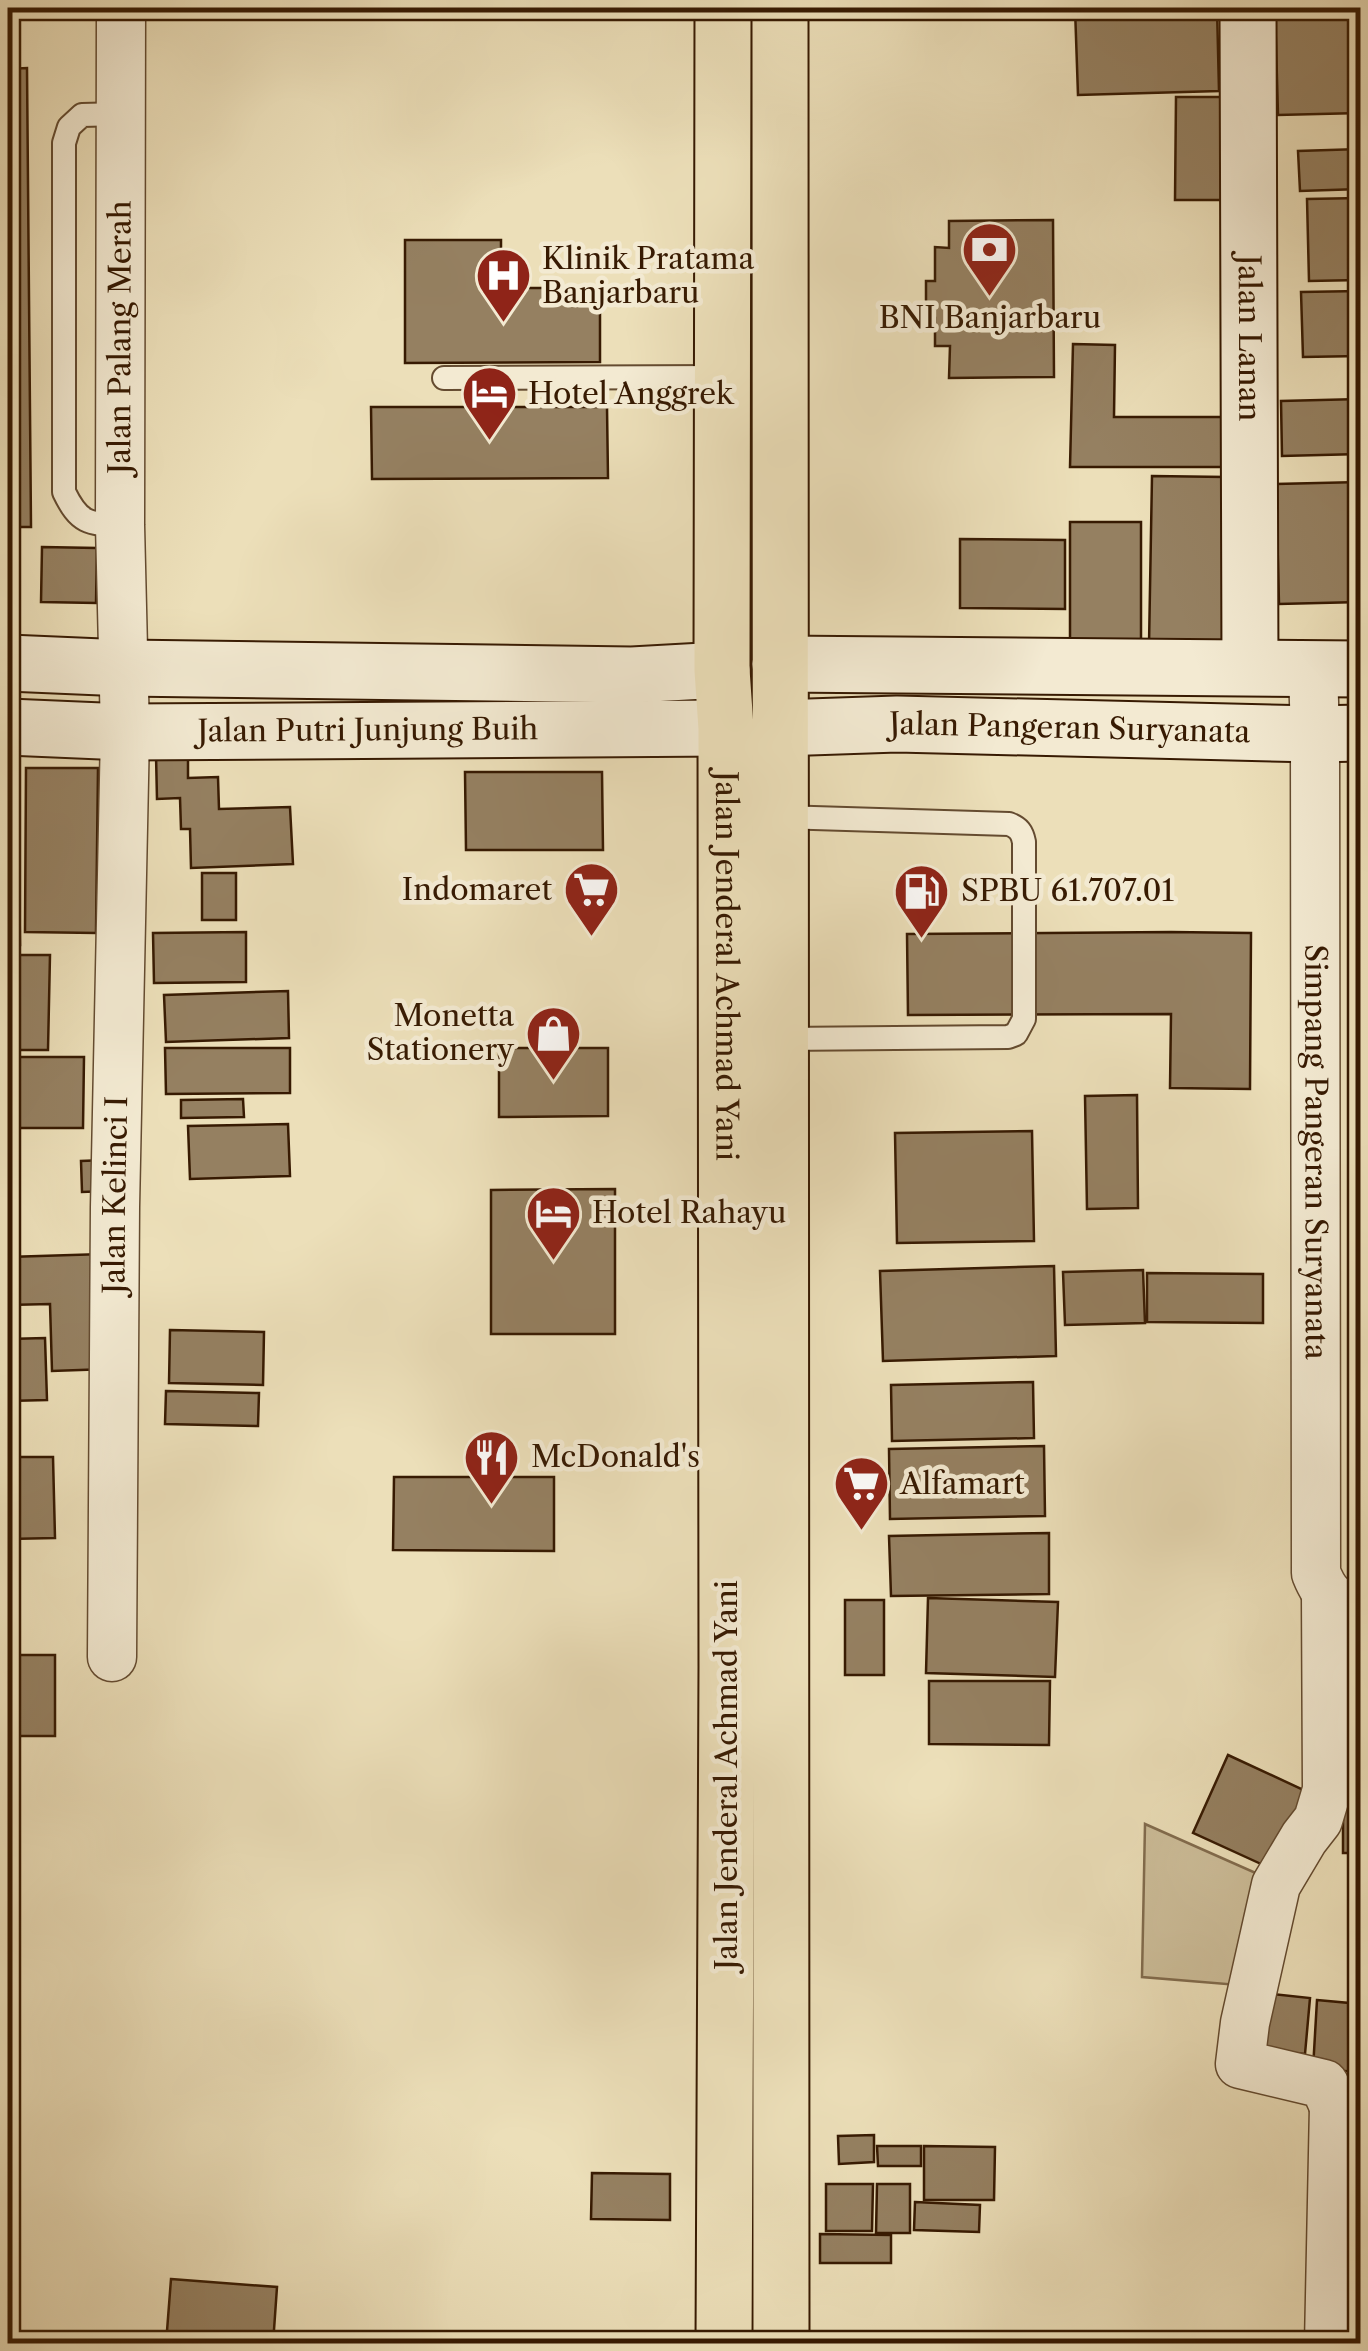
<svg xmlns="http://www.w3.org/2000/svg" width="1368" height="2351" font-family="'Libre Caslon Text',serif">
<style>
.green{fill:#cdbe9a;stroke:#826c4e;stroke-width:2.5}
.building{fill:#958061;stroke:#371a02;stroke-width:2.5}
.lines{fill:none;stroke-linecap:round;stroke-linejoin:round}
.lane-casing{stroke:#644b30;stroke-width:26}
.street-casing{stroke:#644b30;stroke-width:51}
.secondary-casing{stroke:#371a02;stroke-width:59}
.highway-casing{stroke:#371a02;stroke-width:59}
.lane{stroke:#f3ead2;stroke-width:22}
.street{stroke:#f3ead2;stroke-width:48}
.secondary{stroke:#f3ead2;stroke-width:55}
.highway{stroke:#ecdfb9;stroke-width:55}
.labels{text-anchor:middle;stroke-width:9;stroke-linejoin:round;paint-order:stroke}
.poi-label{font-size:30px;fill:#371a02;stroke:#f3ead2;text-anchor:start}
.street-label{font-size:30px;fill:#371a02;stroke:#f3ead2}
</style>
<rect width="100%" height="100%" fill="#ecdfb9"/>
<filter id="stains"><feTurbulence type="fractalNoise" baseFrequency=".002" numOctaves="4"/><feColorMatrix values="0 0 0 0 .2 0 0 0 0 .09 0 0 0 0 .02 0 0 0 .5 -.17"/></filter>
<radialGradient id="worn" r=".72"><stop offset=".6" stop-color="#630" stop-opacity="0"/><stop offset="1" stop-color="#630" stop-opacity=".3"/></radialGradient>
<polygon class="green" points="1145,1824 1267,1878 1238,1985 1142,1977"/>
<g class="building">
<polygon points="1075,8 1217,8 1219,91 1078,95"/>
<polygon points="1275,8 1360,8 1360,113 1278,115"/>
<polygon points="27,68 31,527 8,527 8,69"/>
<polygon points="1176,97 1223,97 1222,200 1175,200"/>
<polygon points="1360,149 1360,189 1300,191 1298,151"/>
<polygon points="1360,198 1360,280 1309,281 1307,199"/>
<polygon points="1053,220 1054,377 949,378 950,346 935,346 935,318 926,318 926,281 935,281 935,247 949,248 949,221"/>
<polygon points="405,240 501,240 501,288 600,288 600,362 405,363"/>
<polygon points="1360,291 1360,356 1303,357 1301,292"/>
<polygon points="1073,344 1115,345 1114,417 1223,417 1224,467 1070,467"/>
<polygon points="1360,399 1360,454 1282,456 1281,401"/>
<polygon points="371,407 607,407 608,478 372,479"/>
<polygon points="1152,476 1226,477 1223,646 1149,645"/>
<polygon points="1360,482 1360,602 1279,604 1276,484"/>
<rect x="1070" y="522" width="71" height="120"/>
<polygon points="960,539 1065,540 1065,609 960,608"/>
<polygon points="42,547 97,548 96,603 41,602"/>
<polygon points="188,753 188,778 218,777 219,809 290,807 293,864 191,868 190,829 181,829 180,798 157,799 156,755"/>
<polygon points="26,768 98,768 96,933 25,932"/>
<polygon points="465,772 602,772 603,850 466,850"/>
<polygon points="1352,780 1360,780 1360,905 1353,905"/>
<polygon points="8,785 18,785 20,945 8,945"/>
<rect x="202" y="873" width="34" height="47"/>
<polygon points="1349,920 1360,920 1360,1252 1350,1251"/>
<polygon points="246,932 246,982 154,983 153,933"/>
<polygon points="1171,932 1251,933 1250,1089 1170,1088 1171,1014 908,1015 907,934"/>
<polygon points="8,955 50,955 48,1050 8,1050"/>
<polygon points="288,991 289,1038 166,1042 164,995"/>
<polygon points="165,1048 290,1048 290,1093 166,1094"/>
<polygon points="499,1048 608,1048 608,1116 499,1117"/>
<polygon points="8,1057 84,1057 83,1128 8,1128"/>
<polygon points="1137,1095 1138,1208 1087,1209 1085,1096"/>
<polygon points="243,1099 244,1117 181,1118 181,1100"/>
<polygon points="288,1124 290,1176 190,1179 188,1126"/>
<polygon points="1032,1131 1034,1241 897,1243 895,1133"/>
<polygon points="106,1160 108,1191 82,1192 81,1161"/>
<polygon points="615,1189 615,1334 491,1334 491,1190"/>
<polygon points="103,1254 108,1369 52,1371 50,1304 8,1305 8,1257"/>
<polygon points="1054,1266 1056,1356 883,1361 880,1271"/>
<polygon points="1143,1270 1145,1323 1065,1325 1063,1272"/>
<polygon points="1147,1273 1263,1274 1263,1323 1147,1322"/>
<polygon points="170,1330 264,1332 263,1385 169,1383"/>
<polygon points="45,1338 47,1400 8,1401 8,1339"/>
<polygon points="1033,1382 1034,1438 892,1441 891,1385"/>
<polygon points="166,1391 259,1393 258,1426 165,1424"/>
<polygon points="1044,1446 1045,1516 890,1519 889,1449"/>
<polygon points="8,1457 53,1457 55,1538 8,1539"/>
<polygon points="394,1477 554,1477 554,1551 393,1550"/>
<polygon points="1049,1533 1049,1594 891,1596 889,1536"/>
<polygon points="928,1598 1058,1602 1055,1677 926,1673"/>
<rect x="845" y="1600" width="39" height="75"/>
<polygon points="1350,1640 1360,1640 1360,1693 1351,1693"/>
<rect x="8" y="1655" width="47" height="81"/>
<polygon points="929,1681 1050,1681 1049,1745 929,1744"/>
<polygon points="1228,1755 1308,1792 1272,1869 1193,1833"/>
<rect x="1343" y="1793" width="17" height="60"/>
<polygon points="1262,1993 1310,1998 1305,2054 1257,2050"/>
<polygon points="1317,2000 1360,2004 1360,2072 1313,2069"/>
<polygon points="874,2135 874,2162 839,2164 838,2136"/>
<polygon points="877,2146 921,2146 921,2166 878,2166"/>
<polygon points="924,2146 995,2147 994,2200 924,2200"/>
<polygon points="592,2173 670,2174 670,2220 591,2219"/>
<polygon points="826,2184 873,2184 872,2231 826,2231"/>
<polygon points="877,2184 910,2184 910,2233 876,2233"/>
<polygon points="915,2202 980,2205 979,2232 914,2230"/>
<polygon points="820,2234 891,2235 891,2263 820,2263"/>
<polygon points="171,2279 277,2287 273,2344 166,2344"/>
</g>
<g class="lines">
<defs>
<g id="lane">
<polyline points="444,378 724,377"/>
<path d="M 120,525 C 88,524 79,523 64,492 L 64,143 L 69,127 L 82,115 L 121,114"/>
<path d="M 781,817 L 1009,824 C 1019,828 1022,832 1024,842 L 1024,1019 L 1016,1034 L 1008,1037 L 782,1039"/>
</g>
<g id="street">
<path id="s1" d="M 1313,670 L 1315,734 L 1316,1573 C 1326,1598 1334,1603 1360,1607"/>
<polyline points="1326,1595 1327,1790 1318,1820 1304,1838 1276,1885 1245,2023 1240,2064 1324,2084 1334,2106 1360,2109"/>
<path id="s2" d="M 112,1657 L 115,1207 L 125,732 L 120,525 L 121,8"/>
<polyline points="1329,2344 1334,2106"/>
</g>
<g id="secondary">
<path id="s3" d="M 1248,8 L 1250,667"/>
<polyline points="8,663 125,668 632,675 722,670"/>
<polyline points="780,664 1360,669"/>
<path id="s4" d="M 8,727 L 125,732 L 726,728"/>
<path id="s5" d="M 780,728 L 897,724 L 1315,734 L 1360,733"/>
</g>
<g id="highway">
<path id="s6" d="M 723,8 L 722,670 L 726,728 L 727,1666 L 724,2344"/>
<polyline points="780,8 781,2344"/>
</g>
</defs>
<use href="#lane" class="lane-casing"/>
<use href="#street" class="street-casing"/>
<use href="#secondary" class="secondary-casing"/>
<use href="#highway" class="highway-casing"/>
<use href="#lane" class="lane"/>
<use href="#street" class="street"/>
<use href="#secondary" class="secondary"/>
<use href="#highway" class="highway"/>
</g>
<defs>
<symbol id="bank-pin" viewBox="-11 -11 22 30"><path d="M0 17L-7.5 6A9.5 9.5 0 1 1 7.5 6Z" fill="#8f2418" stroke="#f3ead2"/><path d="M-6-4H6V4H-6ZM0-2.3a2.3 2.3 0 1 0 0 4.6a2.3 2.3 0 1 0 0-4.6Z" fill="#fff"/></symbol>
<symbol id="hospital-pin" viewBox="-11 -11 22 30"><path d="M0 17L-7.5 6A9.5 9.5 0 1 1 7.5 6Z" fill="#8f2418" stroke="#f3ead2"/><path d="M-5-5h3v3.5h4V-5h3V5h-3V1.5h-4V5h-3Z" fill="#fff"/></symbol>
<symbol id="hotel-pin" viewBox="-11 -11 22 30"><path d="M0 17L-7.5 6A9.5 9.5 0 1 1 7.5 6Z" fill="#8f2418" stroke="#f3ead2"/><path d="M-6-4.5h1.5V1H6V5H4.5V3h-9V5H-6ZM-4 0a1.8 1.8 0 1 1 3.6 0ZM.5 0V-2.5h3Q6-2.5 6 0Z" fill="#fff"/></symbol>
<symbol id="supermarket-pin" viewBox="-11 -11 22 30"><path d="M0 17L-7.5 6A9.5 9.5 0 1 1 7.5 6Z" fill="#8f2418" stroke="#f3ead2"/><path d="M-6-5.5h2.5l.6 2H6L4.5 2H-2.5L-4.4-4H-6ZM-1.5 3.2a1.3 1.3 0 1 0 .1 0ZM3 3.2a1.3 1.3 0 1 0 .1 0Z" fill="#fff"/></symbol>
<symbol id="fuel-pin" viewBox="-11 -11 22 30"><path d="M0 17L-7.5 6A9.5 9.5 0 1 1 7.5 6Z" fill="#8f2418" stroke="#f3ead2"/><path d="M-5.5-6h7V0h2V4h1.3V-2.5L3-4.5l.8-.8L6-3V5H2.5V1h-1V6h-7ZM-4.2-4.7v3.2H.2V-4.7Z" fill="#fff"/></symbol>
<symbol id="shop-pin" viewBox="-11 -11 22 30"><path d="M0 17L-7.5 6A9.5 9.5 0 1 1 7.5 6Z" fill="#8f2418" stroke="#f3ead2"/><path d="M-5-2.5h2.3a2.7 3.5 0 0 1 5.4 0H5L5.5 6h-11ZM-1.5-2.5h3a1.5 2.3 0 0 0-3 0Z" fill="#fff"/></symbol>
<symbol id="restaurant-pin" viewBox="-11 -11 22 30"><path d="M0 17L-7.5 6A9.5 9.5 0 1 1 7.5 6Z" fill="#8f2418" stroke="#f3ead2"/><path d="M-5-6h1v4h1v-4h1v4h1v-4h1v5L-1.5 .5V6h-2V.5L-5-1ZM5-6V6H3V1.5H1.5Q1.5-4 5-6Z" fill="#fff"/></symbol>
</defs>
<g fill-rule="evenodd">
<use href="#bank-pin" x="958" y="218" width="63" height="86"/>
<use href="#hospital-pin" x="472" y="244" width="63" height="86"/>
<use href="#hotel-pin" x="458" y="362" width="63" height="86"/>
<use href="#supermarket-pin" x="560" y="858" width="63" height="86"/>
<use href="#fuel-pin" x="890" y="860" width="63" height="86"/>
<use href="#shop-pin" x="522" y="1002" width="63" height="86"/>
<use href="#hotel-pin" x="522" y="1182" width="63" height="86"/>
<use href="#restaurant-pin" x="460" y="1426" width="63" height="86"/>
<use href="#supermarket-pin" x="830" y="1452" width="63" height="86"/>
</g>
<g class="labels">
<g class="poi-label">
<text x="542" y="269">Klinik Pratama<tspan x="542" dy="34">Banjarbaru</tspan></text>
<text x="990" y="328" text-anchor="middle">BNI Banjarbaru</text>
<text x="528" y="404">Hotel Anggrek</text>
<text x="552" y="900" text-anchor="end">Indomaret</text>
<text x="961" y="901">SPBU 61.707.01</text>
<text x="514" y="1026" text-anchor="end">Monetta<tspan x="514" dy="34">Stationery</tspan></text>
<text x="592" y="1223">Hotel Rahayu</text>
<text x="531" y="1467">McDonald's</text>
<text x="900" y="1494">Alfamart</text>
</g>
<g class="street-label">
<text dy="10" stroke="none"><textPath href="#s3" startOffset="330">Jalan Lanan</textPath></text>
<text dy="10" stroke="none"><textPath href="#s2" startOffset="1320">Jalan Palang Merah</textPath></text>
<text dy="10" stroke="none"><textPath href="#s5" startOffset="290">Jalan Pangeran Suryanata</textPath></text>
<text dy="10" stroke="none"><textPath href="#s4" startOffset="360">Jalan Putri Junjung Buih</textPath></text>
<text dy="10" stroke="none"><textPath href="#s6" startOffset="958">Jalan Jenderal Achmad Yani</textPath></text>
<text dy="10" stroke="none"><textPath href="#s1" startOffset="482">Simpang Pangeran Suryanata</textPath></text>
<text dy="10" stroke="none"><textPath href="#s2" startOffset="462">Jalan Kelinci I</textPath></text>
<text transform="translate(727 1775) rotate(-90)" y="10">Jalan Jenderal Achmad Yani</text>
</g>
</g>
<rect width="1368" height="2351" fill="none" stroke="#ecdfb9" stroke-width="40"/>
<rect x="10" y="10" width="1348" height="2331" fill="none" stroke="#371a02" stroke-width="5"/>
<rect x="20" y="20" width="1328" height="2311" fill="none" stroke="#371a02" stroke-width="2.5"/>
<rect width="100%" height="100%" filter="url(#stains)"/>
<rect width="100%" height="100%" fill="url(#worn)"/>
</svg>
